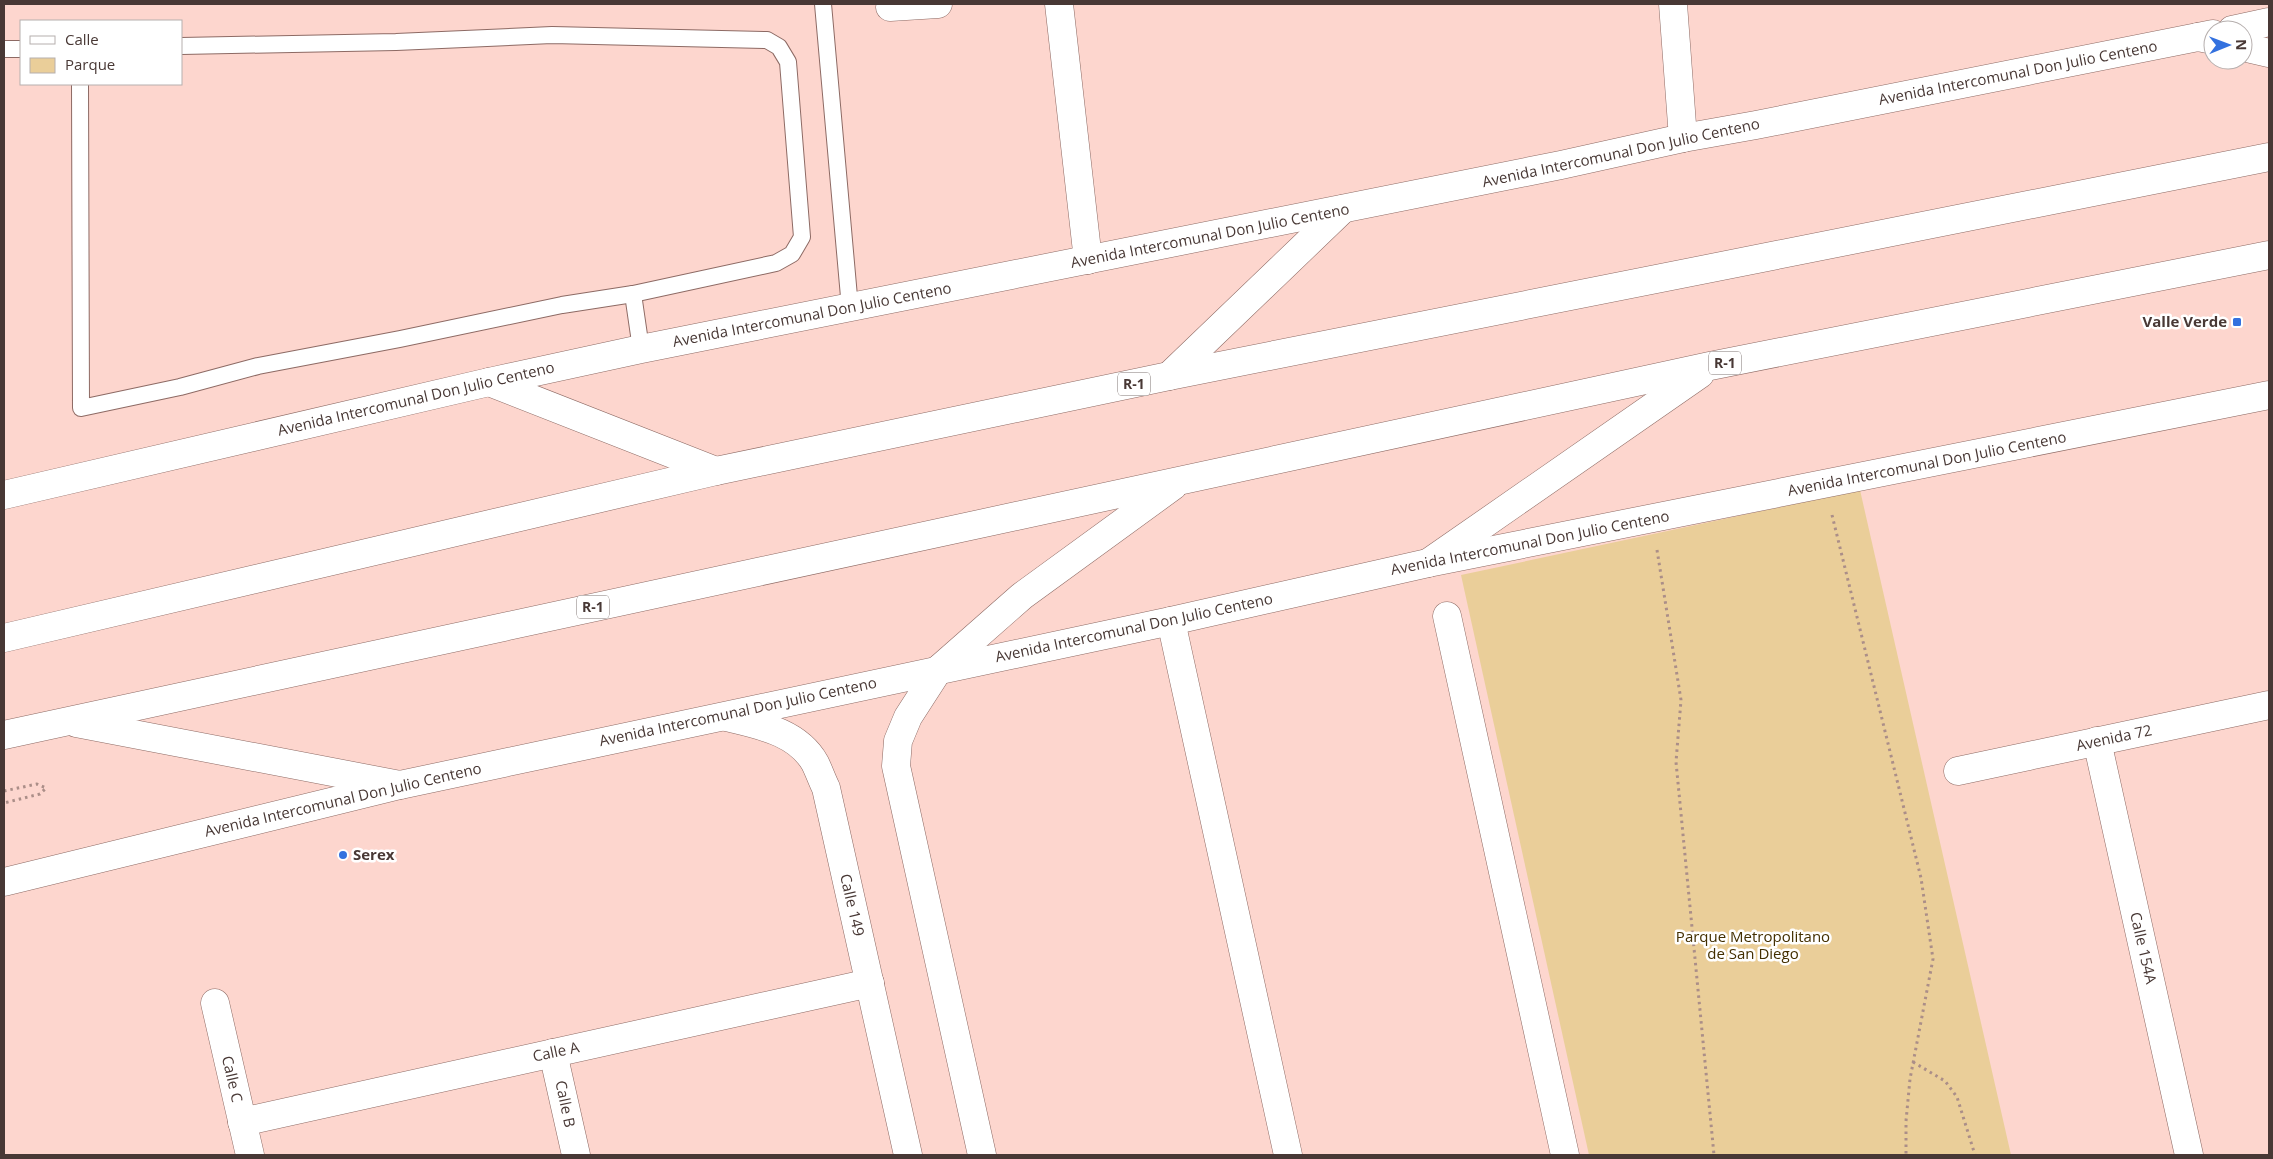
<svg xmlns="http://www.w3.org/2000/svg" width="2273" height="1159" font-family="'Open Sans',sans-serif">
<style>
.green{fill:#eace99}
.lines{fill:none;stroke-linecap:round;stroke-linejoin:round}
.service-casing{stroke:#8d6a64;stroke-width:18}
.minor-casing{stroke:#8d6a64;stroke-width:29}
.primary-casing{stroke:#8d6a64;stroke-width:29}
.path{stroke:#ab8e88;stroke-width:3;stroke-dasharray:2.5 4;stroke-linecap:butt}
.service{stroke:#fff;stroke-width:16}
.minor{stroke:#fff;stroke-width:28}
.primary{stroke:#fff;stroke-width:28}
.poi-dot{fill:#3371df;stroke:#fff;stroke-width:2}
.labels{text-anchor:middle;stroke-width:5;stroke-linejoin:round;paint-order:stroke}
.shield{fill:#fff;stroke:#7f7472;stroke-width:1}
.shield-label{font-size:14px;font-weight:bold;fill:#483835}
.street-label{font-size:15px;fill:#483835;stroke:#fff}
.poi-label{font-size:15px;font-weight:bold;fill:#483835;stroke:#fff;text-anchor:end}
.park-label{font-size:15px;fill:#432f00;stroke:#fff}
</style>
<rect width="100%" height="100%" fill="#fdd6ce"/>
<polygon class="green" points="1860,490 2011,1155 1589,1155 1461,575"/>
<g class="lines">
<defs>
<g id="service">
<polyline points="823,4 850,308"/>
<polyline points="4,49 21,49"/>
<polyline points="80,84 81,408 180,387 258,366 400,339 562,305 633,294 776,263 792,254 802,237 788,62 779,47 767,40 552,35 396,42 181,46"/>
<polyline points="633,294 641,349"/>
</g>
<g id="minor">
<polyline points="1059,4 1088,260"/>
<polyline points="1673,4 1683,138"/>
<polyline points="890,7 938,4"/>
<polyline points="2232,30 2269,22"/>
<polyline points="4,495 489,382 641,349 1561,165 1683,138 1756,125 2213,34"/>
<polyline points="1447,616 1565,1155"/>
<polyline points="1171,621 1288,1155"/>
<polyline points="939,669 908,717 898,741 896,766 982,1155"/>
<path d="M 726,717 C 758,725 797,731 815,763 C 819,771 822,780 826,788 L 908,1155"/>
<polyline points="2097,741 2189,1155"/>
<polyline points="1958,771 2269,705"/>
<polyline points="4,882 400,785 1171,621 1428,563 2269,395"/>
<polyline points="215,1003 250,1155"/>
<polyline points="553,1053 576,1155"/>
<polyline points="242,1122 870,983"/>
</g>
<g id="primary">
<polyline points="2198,37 2213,40"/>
<polyline points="2243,47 2269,53"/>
<polyline points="1169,376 1343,209"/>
<polyline points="489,382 716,471"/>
<polyline points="1428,563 1700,374"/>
<polyline points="4,638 716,471 1169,376 2269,157"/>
<polyline points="939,669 1022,596 1173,486"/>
<polyline points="76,723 400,785"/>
<polyline points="4,735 1710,366 2269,255"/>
</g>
</defs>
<use href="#service" class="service-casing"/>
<use href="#minor" class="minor-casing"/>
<use href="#primary" class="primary-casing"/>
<g class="path">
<polyline points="1832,515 1921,878 1933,959 1910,1079 1906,1121 1906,1155"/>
<polyline points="1657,550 1681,700 1676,762 1714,1155"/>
<polyline points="4,791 37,784 46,788 40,794 4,803"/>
<polyline points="1913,1062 1945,1081 1957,1097 1975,1155"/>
</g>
<use href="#service" class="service"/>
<use href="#minor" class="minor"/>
<use href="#primary" class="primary"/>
</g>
<g class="poi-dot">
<rect x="2232" y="317" width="10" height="10" rx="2.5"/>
<circle cx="343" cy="855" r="5"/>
</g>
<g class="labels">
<g class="shield">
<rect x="1709" y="351.5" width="32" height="23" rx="4"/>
<rect x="1118" y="372.5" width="32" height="23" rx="4"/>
<rect x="577" y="595.5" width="32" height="23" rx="4"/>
</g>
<g class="shield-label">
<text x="1725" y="368">R-1</text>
<text x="1134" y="389">R-1</text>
<text x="593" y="612">R-1</text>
</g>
<g class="street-label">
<text transform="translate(2018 73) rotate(-11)" y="5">Avenida Intercomunal Don Julio Centeno</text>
<text transform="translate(1621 153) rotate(-12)" y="5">Avenida Intercomunal Don Julio Centeno</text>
<text transform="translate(1210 236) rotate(-11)" y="5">Avenida Intercomunal Don Julio Centeno</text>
<text transform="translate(812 315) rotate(-11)" y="5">Avenida Intercomunal Don Julio Centeno</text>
<text transform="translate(416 399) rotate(-13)" y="5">Avenida Intercomunal Don Julio Centeno</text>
<text transform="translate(1927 464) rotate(-11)" y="5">Avenida Intercomunal Don Julio Centeno</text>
<text transform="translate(1530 543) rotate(-11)" y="5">Avenida Intercomunal Don Julio Centeno</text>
<text transform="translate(1134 628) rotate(-12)" y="5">Avenida Intercomunal Don Julio Centeno</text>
<text transform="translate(738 712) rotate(-12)" y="5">Avenida Intercomunal Don Julio Centeno</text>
<text transform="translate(2114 738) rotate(-12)" y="5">Avenida 72</text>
<text transform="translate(343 800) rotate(-13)" y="5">Avenida Intercomunal Don Julio Centeno</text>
<text transform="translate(852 905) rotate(77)" y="5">Calle 149</text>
<text transform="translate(2143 948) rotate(77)" y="5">Calle 154A</text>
<text transform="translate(556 1052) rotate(-12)" y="5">Calle A</text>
<text transform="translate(232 1079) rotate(77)" y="5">Calle C</text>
<text transform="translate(565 1104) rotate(78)" y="5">Calle B</text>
</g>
<g class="poi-label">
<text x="2227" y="327">Valle Verde</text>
<text x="353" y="860" text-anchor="start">Serex</text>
</g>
<g class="park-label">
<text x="1753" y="942">Parque Metropolitano<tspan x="1753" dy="17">de San Diego</tspan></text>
</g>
</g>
<rect width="2273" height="1159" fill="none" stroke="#483835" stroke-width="10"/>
<rect x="20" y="20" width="162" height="65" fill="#ffffff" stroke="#b6afae"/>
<rect x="30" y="36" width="25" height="8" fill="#ffffff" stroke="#b6afae"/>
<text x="65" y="45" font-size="15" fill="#483835">Calle</text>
<rect x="30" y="58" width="25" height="15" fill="#eace99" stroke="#b6afae"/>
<text x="65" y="70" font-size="15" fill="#483835">Parque</text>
<g transform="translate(2228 45) rotate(89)"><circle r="24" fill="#ffffff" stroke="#b6afae"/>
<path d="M0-4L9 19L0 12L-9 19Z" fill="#3371df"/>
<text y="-8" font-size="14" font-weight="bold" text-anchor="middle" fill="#483835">N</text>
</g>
</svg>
